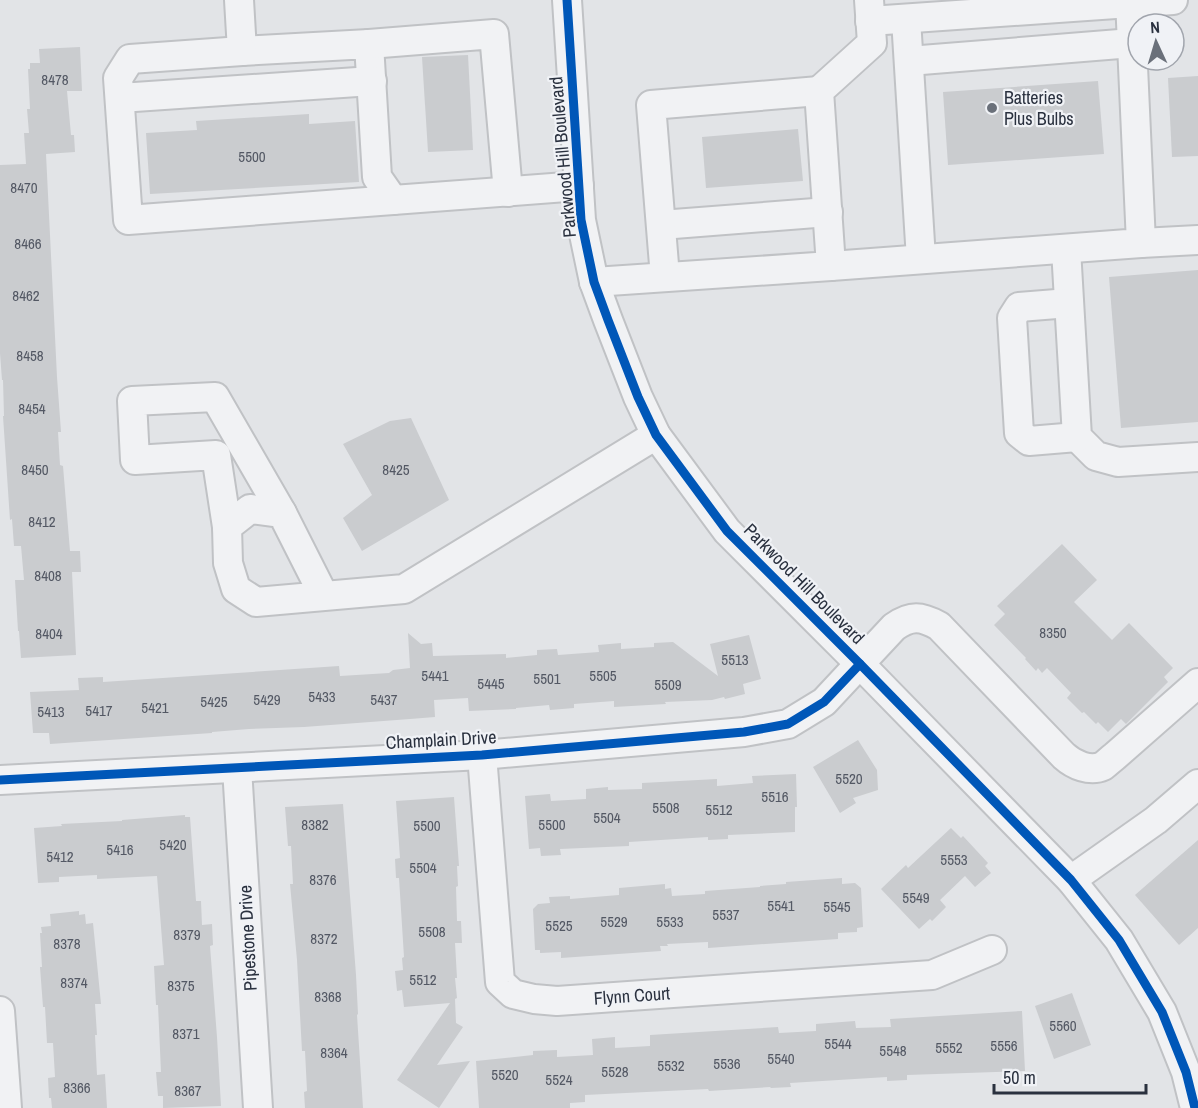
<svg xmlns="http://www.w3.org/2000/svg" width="1198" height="1108" font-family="'Archivo Narrow',sans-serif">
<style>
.building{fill:#cacccf}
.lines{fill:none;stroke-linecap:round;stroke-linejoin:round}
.minor-casing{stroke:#c0c2c5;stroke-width:32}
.minor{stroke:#f1f2f4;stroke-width:28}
.cycleway-casing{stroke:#f0f2f6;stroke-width:13}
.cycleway{stroke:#0057b8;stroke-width:9}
.poi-dot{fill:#6a707a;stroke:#f0f2f6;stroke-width:2}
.labels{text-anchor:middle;stroke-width:4.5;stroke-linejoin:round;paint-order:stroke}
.number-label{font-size:15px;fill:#535864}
.poi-label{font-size:18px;fill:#2a313f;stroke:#f0f2f6;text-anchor:start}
.street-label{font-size:18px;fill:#2a313f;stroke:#f0f2f6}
</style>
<rect width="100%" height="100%" fill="#e2e4e7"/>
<g class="building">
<polygon points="80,47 82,91 67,91 71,135 74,135 75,152 46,154 57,377 61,432 58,432 60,465 63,466 70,551 80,551 81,572 72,572 76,655 21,658 19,631 18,631 15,580 24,580 21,546 14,546 12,519 10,520 3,416 4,416 3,380 2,380 0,353 0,165 26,164 24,133 29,133 27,109 30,109 28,69 30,69 30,63 40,63 39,49"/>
<polygon points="468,55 473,150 428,152 422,57"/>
<polygon points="1198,76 1198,156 1172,157 1168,78"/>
<polygon points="1098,81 1104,154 948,165 943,92"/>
<polygon points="309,114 309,124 355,121 359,182 150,194 146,133 197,130 196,121"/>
<polygon points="798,129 803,181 706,188 702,137"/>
<polygon points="1198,270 1198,422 1121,428 1109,277"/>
<polygon points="411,418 449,500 362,551 343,518 372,495 343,444 390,421"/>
<polygon points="1062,544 1097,580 1074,602 1112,640 1129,623 1173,668 1164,677 1168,682 1126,724 1121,719 1108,732 1098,722 1096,724 1084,712 1082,713 1067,698 1071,693 1047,668 1042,673 1038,668 1036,671 1025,659 1026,658 994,625 1005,614 997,606"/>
<polygon points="408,633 421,644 432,643 433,656 506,654 506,658 537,655 537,650 557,649 558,655 599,652 598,645 621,643 621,649 654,647 654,643 673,642 718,676 710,644 749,635 761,679 743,684 745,694 725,699 724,697 712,700 665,702 666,704 614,707 614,701 574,704 574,708 550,710 549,705 516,708 516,709 469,711 468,698 434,700 435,717 410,719 304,727 249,729 212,732 212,733 50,744 49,733 33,733 30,692 79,690 78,678 103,677 103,682 339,666 340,676 389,673 393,670 410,668"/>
<polygon points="858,740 877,770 878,790 853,798 856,803 840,813 813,767"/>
<polygon points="796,774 797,807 795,807 795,832 728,835 728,839 708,840 708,837 629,842 629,846 560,849 561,855 541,856 540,848 529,849 525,796 550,794 551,801 586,799 586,789 608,787 608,790 642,789 642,783 717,779 717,786 753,783 752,776"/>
<polygon points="454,797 459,866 457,866 458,886 456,887 457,921 461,921 462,943 455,943 457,978 455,978 457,998 455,999 456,1023 463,1027 437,1065 470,1061 439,1108 397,1080 450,1003 404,1007 402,990 397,991 395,971 403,970 402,958 404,957 399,878 396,878 395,859 400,858 396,801"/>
<polygon points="343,804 356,975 358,1014 357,1015 363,1108 305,1108 304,1092 307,1091 305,1051 302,1051 297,960 290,884 293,884 291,846 288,846 285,807"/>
<polygon points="185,815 185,817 190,817 196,901 201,901 202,925 212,924 213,945 210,946 217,1037 221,1106 163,1108 163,1096 158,1096 156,1072 161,1072 158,1005 156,1005 154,966 164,965 157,876 97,879 97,875 59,877 59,882 38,883 34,828 62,826 61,824 122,821 122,820"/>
<polygon points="951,828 961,838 963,836 988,863 985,866 991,873 975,887 965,876 940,900 946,907 932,921 930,919 919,929 881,889 906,865 908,868"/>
<polygon points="1198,840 1198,928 1179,945 1135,895"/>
<polygon points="842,878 842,884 855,883 861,888 863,927 857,928 857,932 838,933 838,939 708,948 708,942 667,944 668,946 660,946 661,951 561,958 561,952 540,953 540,950 535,950 533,909 538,904 550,903 549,897 570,896 570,899 619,895 619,888 665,884 665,889 671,888 672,896 705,894 705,891 760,887 760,886 786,884 786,882"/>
<polygon points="79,911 79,915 85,914 86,924 93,923 101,1004 95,1004 97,1035 95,1035 97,1075 105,1074 107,1108 52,1108 51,1098 49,1098 48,1078 55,1077 53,1043 47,1043 45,1007 43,1007 40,967 42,967 40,933 42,933 41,927 51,926 50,914"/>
<polygon points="1072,993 1091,1045 1054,1059 1035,1006"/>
<polygon points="1022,1011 1025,1071 907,1075 907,1080 887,1081 887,1077 790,1083 791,1087 771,1088 770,1087 709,1091 708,1089 585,1095 585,1102 570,1103 570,1108 479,1108 476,1061 533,1055 533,1051 557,1050 557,1057 593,1055 592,1039 615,1037 615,1048 650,1046 650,1035 778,1027 779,1033 816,1031 816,1024 855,1021 856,1028 891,1027 890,1019"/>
</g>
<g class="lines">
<defs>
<g id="minor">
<polyline points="239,0 242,51 369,44 377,177 393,200 579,186"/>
<polyline points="567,0 581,220 594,282 608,320 638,397 656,435 727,531 860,664 1071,880 1119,940 1162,1012 1186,1072 1195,1108"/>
<polyline points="906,19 921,259"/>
<polyline points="870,21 1173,0"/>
<polyline points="369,44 494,34 508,192"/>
<polyline points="242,51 130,59 118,78 128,220 393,200"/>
<polyline points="909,61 1132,43"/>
<polyline points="120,98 372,81"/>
<polyline points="661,225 828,212"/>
<polyline points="1141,243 1198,240"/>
<polyline points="1066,249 1077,437 1096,456 1118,462 1198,457"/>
<polyline points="831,266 1141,243 1130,0"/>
<polyline points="665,277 651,105 819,91"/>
<polyline points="594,282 831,266 819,91 872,43 869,0"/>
<polyline points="1069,303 1019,307 1012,318 1019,433 1029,441 1077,437"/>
<polyline points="227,527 216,455 135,460 132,401 215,397 282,513"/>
<polyline points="324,596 282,513 250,509 227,527 228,563 236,589 256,602 404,589 656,435"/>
<polyline points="482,755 500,982 513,994 534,999 557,1001 932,975 992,950"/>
<polyline points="237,768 258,1108"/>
<path d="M 0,780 L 482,755 L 744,732 L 788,724 L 824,702 L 894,627 C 911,615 921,616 939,626 L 1064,756 C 1074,765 1090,772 1103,766 C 1107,763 1111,759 1115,756 L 1198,683"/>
<polyline points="1071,880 1156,820 1198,784"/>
<polyline points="0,1011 7,1108"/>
</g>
</defs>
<use href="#minor" class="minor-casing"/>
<use href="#minor" class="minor"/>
<defs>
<g id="cycleway">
<polyline points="567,0 581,220 594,282 608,320 638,397 656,435 727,531 860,664 1071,880 1119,940 1162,1012 1186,1072 1195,1108"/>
<polyline points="0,780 482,755 744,732 788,724 824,702 860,664"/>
</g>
</defs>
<use href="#cycleway" class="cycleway-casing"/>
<use href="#cycleway" class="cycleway"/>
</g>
<circle class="poi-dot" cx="992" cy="108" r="6"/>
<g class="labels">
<g class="number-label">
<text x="55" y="85">8478</text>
<text x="252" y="162">5500</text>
<text x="24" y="193">8470</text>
<text x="28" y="249">8466</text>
<text x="26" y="301">8462</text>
<text x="30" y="361">8458</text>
<text x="32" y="414">8454</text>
<text x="35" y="475">8450</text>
<text x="396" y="475">8425</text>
<text x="42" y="527">8412</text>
<text x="48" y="581">8408</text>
<text x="1053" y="638">8350</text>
<text x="49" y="639">8404</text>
<text x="735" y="665">5513</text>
<text x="435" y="681">5441</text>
<text x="603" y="681">5505</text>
<text x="547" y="684">5501</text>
<text x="491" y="689">5445</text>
<text x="668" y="690">5509</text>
<text x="322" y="702">5433</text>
<text x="267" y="705">5429</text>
<text x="384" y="705">5437</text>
<text x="214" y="707">5425</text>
<text x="155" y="713">5421</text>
<text x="99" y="716">5417</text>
<text x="51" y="717">5413</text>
<text x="849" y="784">5520</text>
<text x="775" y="802">5516</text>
<text x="666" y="813">5508</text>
<text x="719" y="815">5512</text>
<text x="607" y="823">5504</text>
<text x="315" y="830">8382</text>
<text x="552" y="830">5500</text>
<text x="427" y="831">5500</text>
<text x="173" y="850">5420</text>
<text x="120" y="855">5416</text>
<text x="60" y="862">5412</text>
<text x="954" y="865">5553</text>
<text x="423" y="873">5504</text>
<text x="323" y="885">8376</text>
<text x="916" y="903">5549</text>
<text x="781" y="911">5541</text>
<text x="837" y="912">5545</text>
<text x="726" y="920">5537</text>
<text x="614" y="927">5529</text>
<text x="670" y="927">5533</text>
<text x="559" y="931">5525</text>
<text x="432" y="937">5508</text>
<text x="187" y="940">8379</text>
<text x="324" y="944">8372</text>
<text x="67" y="949">8378</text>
<text x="423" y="985">5512</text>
<text x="74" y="988">8374</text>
<text x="181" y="991">8375</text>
<text x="328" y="1002">8368</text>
<text x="1063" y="1031">5560</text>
<text x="186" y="1039">8371</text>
<text x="838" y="1049">5544</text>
<text x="1004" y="1051">5556</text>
<text x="949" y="1053">5552</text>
<text x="893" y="1056">5548</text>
<text x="334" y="1058">8364</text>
<text x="781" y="1064">5540</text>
<text x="727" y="1069">5536</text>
<text x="671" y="1071">5532</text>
<text x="615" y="1077">5528</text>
<text x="505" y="1080">5520</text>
<text x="559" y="1085">5524</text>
<text x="77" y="1093">8366</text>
<text x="188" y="1096">8367</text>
</g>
<g class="poi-label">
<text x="1004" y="104">Batteries<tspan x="1004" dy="21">Plus Bulbs</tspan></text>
</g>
<g class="street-label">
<text transform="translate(563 157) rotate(-95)" y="6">Parkwood Hill Boulevard</text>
<text transform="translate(804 584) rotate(45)" y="6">Parkwood Hill Boulevard</text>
<text transform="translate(441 740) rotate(-3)" y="6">Champlain Drive</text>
<text transform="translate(248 938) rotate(-93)" y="6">Pipestone Drive</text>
<text transform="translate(632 996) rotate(-4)" y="6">Flynn Court</text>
</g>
</g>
<g transform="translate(1156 42) rotate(356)"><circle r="28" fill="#f0f2f6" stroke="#a1a5ad" stroke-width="1.5"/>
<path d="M0-4.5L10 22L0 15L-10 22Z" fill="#6a707a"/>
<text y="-9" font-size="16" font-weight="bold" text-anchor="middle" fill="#2a313f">N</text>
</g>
<path d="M994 1084v9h152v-9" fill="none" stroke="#2a313f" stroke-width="3"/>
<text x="1003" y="1084" font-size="18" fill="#2a313f" stroke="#f0f2f6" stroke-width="4.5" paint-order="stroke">50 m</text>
</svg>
